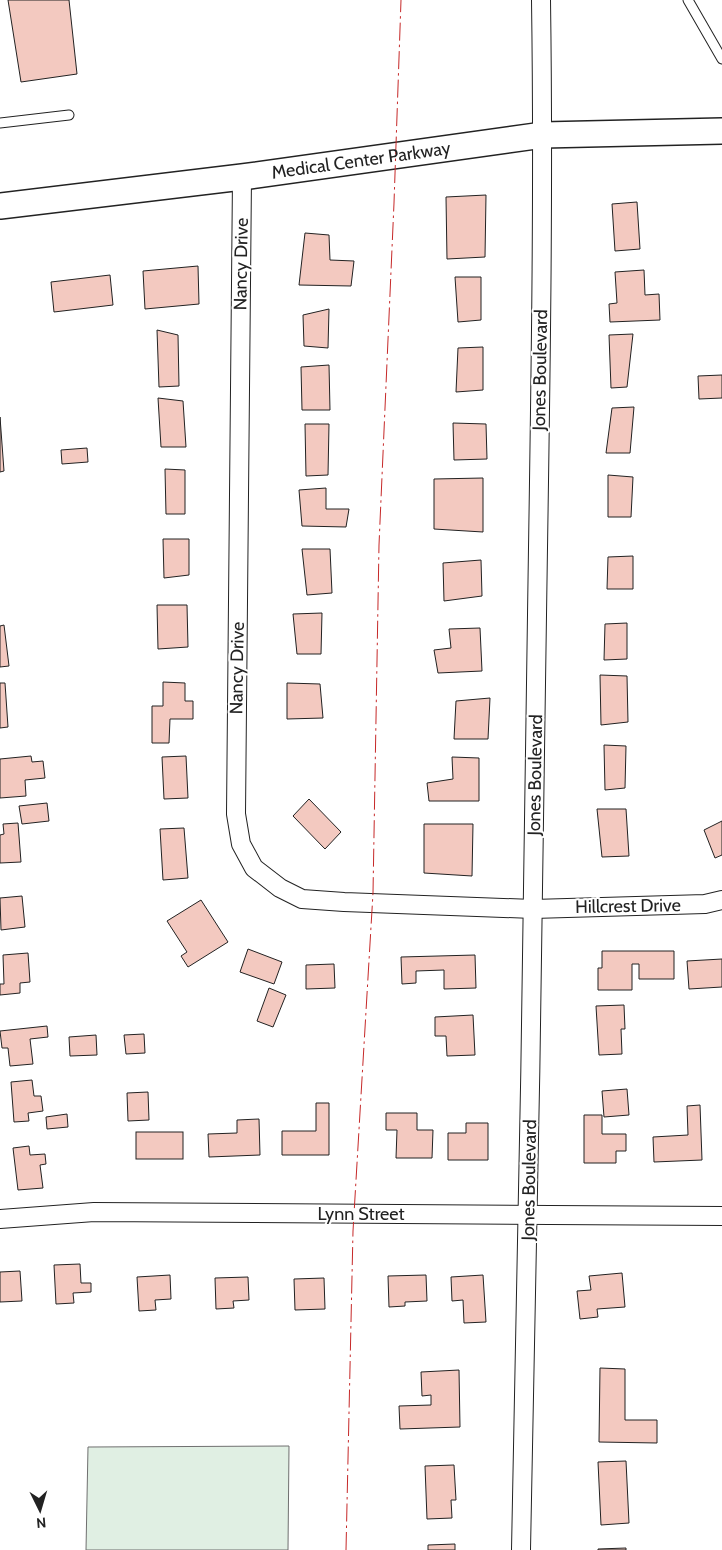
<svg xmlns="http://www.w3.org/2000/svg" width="722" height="1550" font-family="Cabin,sans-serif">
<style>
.green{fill:#e0efe3;stroke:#6f6f6f}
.building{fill:#f3c9c0;stroke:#222}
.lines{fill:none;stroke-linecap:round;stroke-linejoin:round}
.service-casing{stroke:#222;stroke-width:11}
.minor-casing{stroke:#222;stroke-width:20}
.secondary-casing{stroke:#222;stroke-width:28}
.service{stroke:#fff;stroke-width:9}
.minor{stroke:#fff;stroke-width:18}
.secondary{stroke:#fff;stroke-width:25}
.power{stroke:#c62828;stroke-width:1;stroke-dasharray:18 4 2.5 4;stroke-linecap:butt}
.labels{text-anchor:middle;stroke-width:4;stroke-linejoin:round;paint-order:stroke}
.street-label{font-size:18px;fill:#222;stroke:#fff}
</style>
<rect width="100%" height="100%" fill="#fff"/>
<polygon class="green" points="289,1446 288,1550 86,1550 88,1447"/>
<g class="building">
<polygon points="8,0 69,0 77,74 21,82"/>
<polygon points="486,195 485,257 447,259 446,197"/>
<polygon points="637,202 640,249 615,251 612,204"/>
<polygon points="305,233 329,235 330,260 354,261 351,286 299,285"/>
<polygon points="198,266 199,304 145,309 143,271"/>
<polygon points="644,270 645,295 659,294 660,320 610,322 609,304 617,303 615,272"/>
<polygon points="110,275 113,305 54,312 51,282"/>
<polygon points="455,277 481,277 481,320 458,322"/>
<polygon points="329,309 328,348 304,346 303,315"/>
<polygon points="157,330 178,335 179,386 159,387"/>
<polygon points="633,334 627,387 611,388 609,335"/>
<polygon points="483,347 483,390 456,392 458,348"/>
<polygon points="329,365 330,410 302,410 301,367"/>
<polygon points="722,375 722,398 699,399 698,376"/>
<polygon points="158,398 183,401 186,447 161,447"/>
<polygon points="634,407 630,453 606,453 612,408"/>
<polygon points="0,417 4,471 0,472"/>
<polygon points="453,423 486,424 487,459 454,460"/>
<polygon points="305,424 329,424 328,475 306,476"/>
<polygon points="87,448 88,462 62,464 61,450"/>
<polygon points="165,469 185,470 185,514 166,514"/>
<polygon points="608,475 633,477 631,517 608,517"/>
<polygon points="483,478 483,532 434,529 434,479"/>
<polygon points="326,488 326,509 349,509 346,527 302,526 299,490"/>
<polygon points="163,539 189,539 189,575 164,578"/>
<polygon points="302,549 330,549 332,593 307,595"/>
<polygon points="633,556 633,589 607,589 608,557"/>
<polygon points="481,560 482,596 444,601 443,563"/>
<polygon points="157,605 187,605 188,647 158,649"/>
<polygon points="322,613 321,654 297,654 293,614"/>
<polygon points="627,623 627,659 604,660 605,624"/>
<polygon points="4,625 9,666 0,667 0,626"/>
<polygon points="480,628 482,671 438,673 434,650 451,648 449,629"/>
<polygon points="600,675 627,676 628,722 601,725"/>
<polygon points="163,682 185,683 185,701 193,701 193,719 170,719 169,743 152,743 152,706 163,706"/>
<polygon points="0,683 5,683 8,727 0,728"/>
<polygon points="287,683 320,684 323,718 287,719"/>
<polygon points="490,698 488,739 454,739 456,701"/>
<polygon points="604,745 626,746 625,788 605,790"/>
<polygon points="31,756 32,762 43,761 45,778 25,780 26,796 0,798 0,759"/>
<polygon points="186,756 188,798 164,799 162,757"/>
<polygon points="452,757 479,758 479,801 429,801 427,783 453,779"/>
<polygon points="309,799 341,832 325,849 293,816"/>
<polygon points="47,803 49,821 22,824 19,806"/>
<polygon points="597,809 626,809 629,856 602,857"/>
<polygon points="722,821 722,855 715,858 704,830"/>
<polygon points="18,823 21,862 0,863 0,835 4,834 3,824"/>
<polygon points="424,824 473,824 472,876 424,873"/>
<polygon points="184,828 188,878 163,880 160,829"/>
<polygon points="22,896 25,927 1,930 0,898"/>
<polygon points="201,900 228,942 188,967 181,956 187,952 167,921"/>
<polygon points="248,949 282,962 274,984 240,972"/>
<polygon points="602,951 674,951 674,979 639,979 639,964 632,964 632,990 598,990 598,968 602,968"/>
<polygon points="28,953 30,982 20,983 20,993 0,995 0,984 4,984 3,955"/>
<polygon points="475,955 476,988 444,989 444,970 416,971 416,983 402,984 401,957"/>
<polygon points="722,959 722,987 689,989 687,961"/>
<polygon points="334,964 335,988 306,989 306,965"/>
<polygon points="269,988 286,995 273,1027 257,1021"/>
<polygon points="624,1005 625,1029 621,1029 622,1054 599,1055 596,1006"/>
<polygon points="473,1015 475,1055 447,1056 446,1036 435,1036 435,1017"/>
<polygon points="47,1026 48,1037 30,1039 33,1064 10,1066 8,1048 2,1048 0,1031"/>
<polygon points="144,1034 145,1053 126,1054 124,1035"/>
<polygon points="96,1035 97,1055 70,1056 69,1037"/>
<polygon points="32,1080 34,1096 41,1096 43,1111 28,1113 29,1121 14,1122 11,1082"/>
<polygon points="627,1089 629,1115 604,1117 602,1091"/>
<polygon points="148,1092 149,1120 128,1121 127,1093"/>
<polygon points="316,1103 329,1103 329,1155 282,1155 282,1131 316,1131"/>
<polygon points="700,1105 702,1160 654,1162 653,1137 688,1135 687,1106"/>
<polygon points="386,1113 417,1113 417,1130 433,1130 432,1158 396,1158 397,1130 386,1130"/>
<polygon points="67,1114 68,1127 47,1129 46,1117"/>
<polygon points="584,1115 602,1115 602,1134 626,1134 626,1151 616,1151 616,1163 584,1163"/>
<polygon points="259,1119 260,1155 209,1157 208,1134 237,1133 237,1120"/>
<polygon points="466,1123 488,1123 488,1160 448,1160 448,1133 466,1133"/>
<rect x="136" y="1132" width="47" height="27"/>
<polygon points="29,1146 30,1155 45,1154 46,1164 40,1165 43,1188 18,1190 13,1148"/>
<polygon points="80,1264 81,1283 91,1283 91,1292 73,1293 74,1303 56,1304 54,1265"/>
<polygon points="20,1271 22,1301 0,1302 0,1272"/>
<polygon points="622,1273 625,1307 597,1309 598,1317 580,1319 577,1291 591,1290 589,1276"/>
<polygon points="170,1275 171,1299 155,1300 156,1310 139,1311 137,1277"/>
<polygon points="426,1275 427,1301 405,1302 405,1306 389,1307 388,1276"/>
<polygon points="483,1275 486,1322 464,1323 463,1300 452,1301 451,1277"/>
<polygon points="248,1277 249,1300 233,1301 234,1308 216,1309 215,1278"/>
<polygon points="324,1278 325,1309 295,1310 294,1279"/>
<polygon points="600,1368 625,1369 625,1420 657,1420 657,1443 599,1442"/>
<polygon points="459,1370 460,1427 400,1429 399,1406 431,1405 431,1395 422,1396 421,1372"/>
<polygon points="626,1461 629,1523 601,1525 598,1462"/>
<polygon points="454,1465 456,1500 451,1500 452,1518 427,1519 425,1466"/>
<polygon points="455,1544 455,1550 428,1550 428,1545"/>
<polygon points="626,1548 626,1550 598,1550 598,1549"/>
</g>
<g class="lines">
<defs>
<g id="service">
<polyline points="688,0 722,59"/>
<polyline points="0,123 69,115"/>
</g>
<g id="minor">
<polyline points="242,177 236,814 241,844 254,868 280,888 302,899 344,902 533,909 705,904 722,900"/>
<polyline points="0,1219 94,1212 722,1216"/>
<path d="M 521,1550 C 528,1238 533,927 537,615 C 540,410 544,205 541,0"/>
</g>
<g id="secondary">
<path id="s1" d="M 0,206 L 242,177 L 543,135 L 722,131"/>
</g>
</defs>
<use href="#service" class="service-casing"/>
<use href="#minor" class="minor-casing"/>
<use href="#secondary" class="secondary-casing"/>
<use href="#service" class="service"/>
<use href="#minor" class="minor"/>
<use href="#secondary" class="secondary"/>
<polyline class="power" points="346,1550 353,1231 373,893 379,545 394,203 401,0"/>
</g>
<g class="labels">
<g class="street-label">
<text dy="6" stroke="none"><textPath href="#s1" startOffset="364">Medical Center Parkway</textPath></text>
<text transform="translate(241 264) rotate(-89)" y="6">Nancy Drive</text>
<text transform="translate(540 370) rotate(-89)" y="6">Jones Boulevard</text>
<text transform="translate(237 668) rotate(-89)" y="6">Nancy Drive</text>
<text transform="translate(535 775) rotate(-89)" y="6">Jones Boulevard</text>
<text transform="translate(628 906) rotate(-1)" y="6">Hillcrest Drive</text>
<text transform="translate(529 1180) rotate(-89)" y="6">Jones Boulevard</text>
<text x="361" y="1220">Lynn Street</text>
</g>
</g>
<g transform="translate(40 1510) rotate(175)" stroke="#ffffff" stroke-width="4" paint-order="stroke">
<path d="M0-4L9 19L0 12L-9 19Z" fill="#222222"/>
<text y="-8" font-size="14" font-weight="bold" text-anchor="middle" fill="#222222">N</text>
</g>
</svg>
